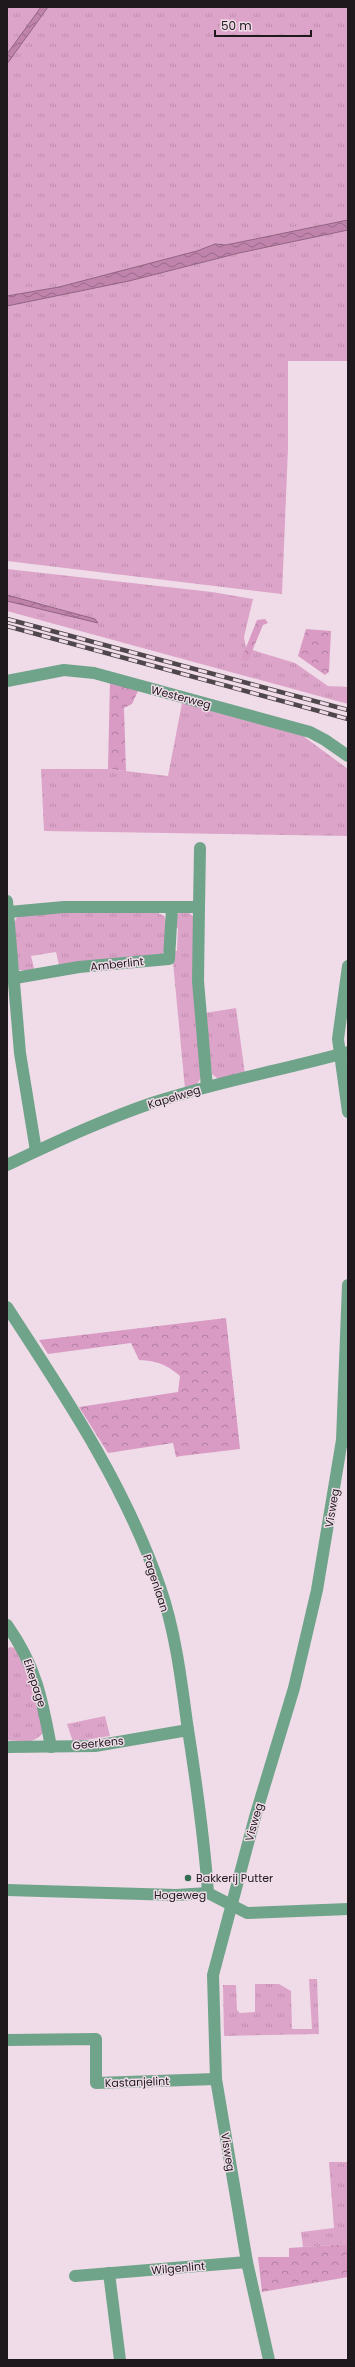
<svg xmlns="http://www.w3.org/2000/svg" width="355" height="2367" font-family="Poppins,sans-serif">
<style>
.grass{fill:url(#grass-tufts)}
.forest{fill:url(#forest-crowns)}
.water{fill:url(#water-waves);stroke:#906381}
.lines{fill:none;stroke-linecap:round;stroke-linejoin:round}
.minor{stroke:#70a48a;stroke-width:12}
.rail-casing{stroke:#50474c;stroke-width:4.5}
.rail{stroke:#f0dce8;stroke-width:3;stroke-dasharray:9;stroke-linecap:butt}
.poi-dot{fill:#346b51;stroke:#f0dce8;stroke-width:1.5}
.labels{text-anchor:middle;stroke-width:3;stroke-linejoin:round;paint-order:stroke}
.street-label{font-size:11px;fill:#1f191d;stroke:#f0dce8}
.poi-label{font-size:11px;fill:#1f191d;stroke:#f0dce8;text-anchor:start}
</style>
<defs>
<pattern id="grass-tufts" width="24" height="20" patternUnits="userSpaceOnUse"><rect width="24" height="20" fill="#dda4c9"/><path d="M3 7l-1-3M5 7V3M7 7l1-3M15 17l-1-3M17 17v-4M19 17l1-3" fill="none" stroke="#bd8dac"/></pattern>
<pattern id="forest-crowns" width="20" height="18" patternUnits="userSpaceOnUse"><rect width="20" height="18" fill="#d99bc4"/><path d="M2 6a3 3 0 1 1 6 0M12 15a3 3 0 1 1 6 0" fill="none" stroke="#af7e9f"/></pattern>
<pattern id="water-waves" width="16" height="10" patternUnits="userSpaceOnUse"><rect width="16" height="10" fill="#c083ac"/><path d="M0 5q4-4 8 0t8 0" fill="none" stroke="#9b6a8b"/></pattern>
</defs>
<rect width="100%" height="100%" fill="#f0dce8"/>
<g class="grass">
<polygon points="7,7 41,7 7,54"/>
<polygon points="48,7 348,7 348,220 226,245 214,244 197,251 59,287 7,296 7,64"/>
<polygon points="348,230 348,361 288,361 288,449 282,594 7,561 7,306 129,281 239,253"/>
<polygon points="7,569 212,592 253,599 244,637 246,648 295,663 328,686 348,687 348,704 7,611 7,601 98,623 68,611 7,595"/>
<polygon points="182,703 303,736 348,769 348,836 44,831 41,769 108,769 168,776"/>
<polygon points="60,911 156,912 164,916 166,920 165,950 162,954 59,965 56,952 31,956 34,968 31,971 19,970 13,924 18,916"/>
<polygon points="183,912 188,912 194,917 203,1075 196,1085 185,1089 173,962 173,951 177,951 178,928 174,927 177,914"/>
<polygon points="236,1008 245,1074 218,1079 212,1074 205,1013"/>
<path d="M 10,1647 L 20,1649 L 32,1677 L 43,1732 C 35,1745 21,1741 7,1740 L 7,1649 Z"/>
<polygon points="105,1716 110,1736 73,1742 67,1724"/>
<polygon points="309,1979 317,1979 319,2034 224,2036 223,1985 236,1985 237,2010 240,2013 255,2012 255,1984 279,1984 291,1991 292,2029 312,2029"/>
<polygon points="329,2162 348,2162 348,2244 303,2247 301,2232 334,2228"/>
</g>
<g class="forest">
<polygon points="265,619 268,623 263,625 248,661 241,660 257,620"/>
<polygon points="306,629 331,631 329,672 325,675 298,656"/>
<polygon points="110,681 139,689 132,704 124,708 126,771 108,769"/>
<path d="M 226,1318 L 240,1449 L 181,1456 L 176,1457 L 173,1443 L 108,1453 L 79,1407 L 178,1392 L 180,1376 C 166,1364 157,1361 139,1360 L 131,1343 L 48,1354 L 39,1340 Z"/>
<polygon points="348,2244 348,2277 262,2292 258,2257 289,2257 289,2248"/>
</g>
<g class="water">
<polygon points="41,7 48,7 7,64 7,54"/>
<polygon points="348,220 348,230 239,253 129,281 7,306 7,296 59,287 197,251 215,244 226,245"/>
<polygon points="7,595 95,619 98,623 7,601"/>
</g>
<g class="lines">
<g class="minor">
<polyline points="7,681 64,670 94,673 310,732 325,740 348,756"/>
<polyline points="7,901 20,1053 36,1151"/>
<polyline points="199,907 200,848"/>
<polyline points="9,912 64,907 199,907 198,981 207,1087"/>
<polyline points="348,966 338,1039 348,1112"/>
<polyline points="15,978 79,967 169,959 172,908"/>
<path d="M 7,1165 C 54,1143 102,1120 152,1103 C 216,1082 283,1070 348,1052"/>
<path d="M 7,1307 C 65,1396 125,1485 160,1587 C 175,1630 181,1678 187,1723 C 196,1780 204,1836 208,1893"/>
<path d="M 7,1625 C 36,1666 42,1698 51,1747"/>
<polyline points="7,1747 95,1746 188,1730"/>
<polyline points="7,1890 176,1895 208,1893 247,1913 348,1909"/>
<polyline points="7,2040 96,2039 96,2083 216,2079"/>
<polyline points="109,2273 120,2360"/>
<polyline points="75,2276 247,2262"/>
<polyline points="269,2360 247,2262 216,2079 213,1975 255,1817 294,1688 317,1590 342,1440 348,1285"/>
</g>
<defs>
<g id="rail">
<polyline points="7,619 348,710"/>
<polyline points="7,626 348,719"/>
</g>
</defs>
<use href="#rail" class="rail-casing"/>
<use href="#rail" class="rail"/>
</g>
<circle class="poi-dot" cx="188" cy="1878" r="4"/>
<g class="labels">
<g class="street-label">
<text transform="translate(181 697) rotate(15)" y="4">Westerweg</text>
<text transform="translate(117 964) rotate(-6)" y="4">Amberlint</text>
<text transform="translate(174 1097) rotate(-17)" y="4">Kapelweg</text>
<text transform="translate(332 1508) rotate(-80)" y="4">Visweg</text>
<text transform="translate(156 1583) rotate(72)" y="4">Pagenlaan</text>
<text transform="translate(35 1683) rotate(72)" y="4">Eikepage</text>
<text transform="translate(98 1743) rotate(-6)" y="4">Geerkens</text>
<text transform="translate(254 1822) rotate(-74)" y="4">Visweg</text>
<text x="180" y="1899">Hogeweg</text>
<text transform="translate(137 2082) rotate(-2)" y="4">Kastanjelint</text>
<text transform="translate(228 2152) rotate(81)" y="4">Visweg</text>
<text transform="translate(178 2268) rotate(-5)" y="4">Wilgenlint</text>
</g>
<g class="poi-label">
<text x="196" y="1882">Bakkerij Putter</text>
</g>
</g>
<rect width="355" height="2367" fill="none" stroke="#1f191d" stroke-width="16"/>
<path d="M215 30v6h96v-6" fill="none" stroke="#1f191d" stroke-width="2"/>
<text x="221" y="30" font-size="12" fill="#1f191d" stroke="#f0dce8" stroke-width="3" paint-order="stroke">50 m</text>
</svg>
